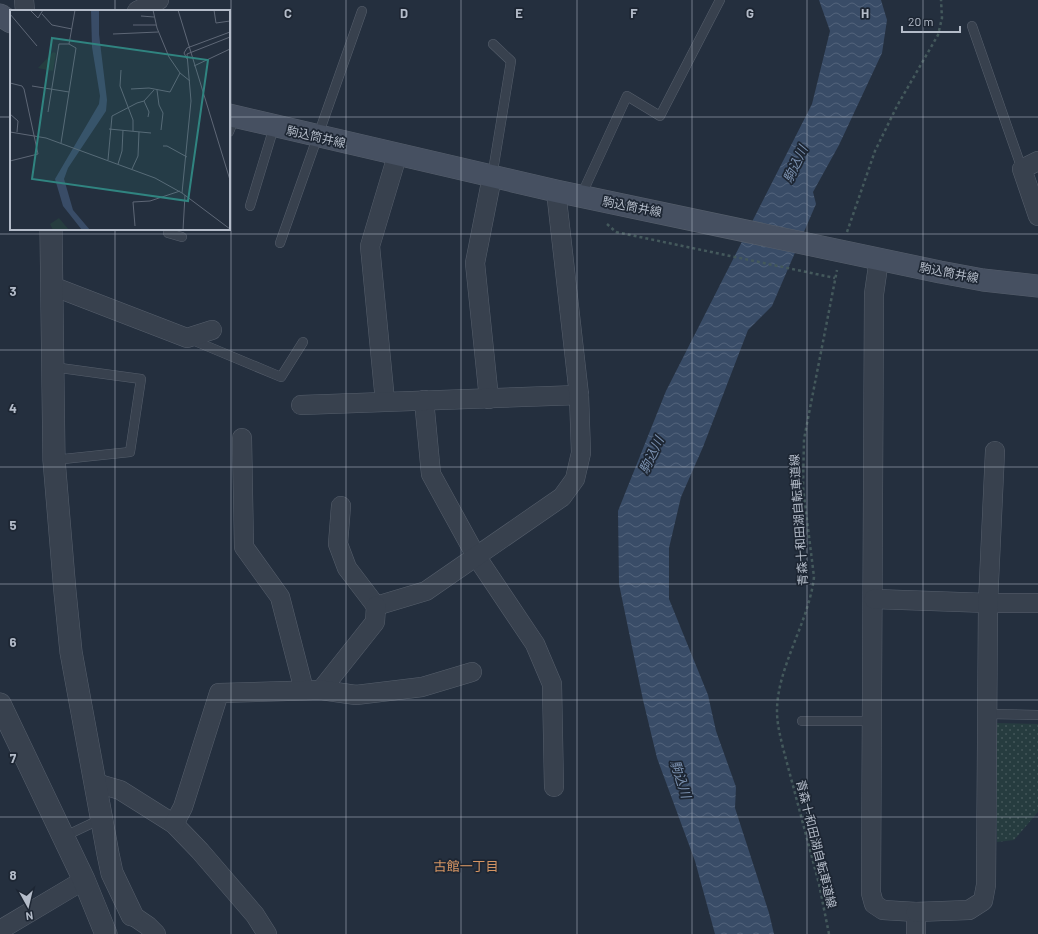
<svg xmlns="http://www.w3.org/2000/svg" width="1038" height="934" font-family="Barlow,'Noto Sans JP',sans-serif">
<style>
.grass{fill:url(#grass-dots)}
.water{fill:url(#water-waves)}
.lines{fill:none;stroke-linecap:round;stroke-linejoin:round}
.service-casing{stroke:#565f6c;stroke-width:10}
.minor-casing{stroke:#565f6c;stroke-width:20}
.tertiary-casing{stroke:#565f6c;stroke-width:23}
.secondary-casing{stroke:#565f6c;stroke-width:23}
.path{stroke:#44595c;stroke-width:2.5;stroke-dasharray:3 3;stroke-linecap:butt}
.service{stroke:#38414e;stroke-width:9}
.minor{stroke:#38414e;stroke-width:19}
.tertiary{stroke:#38414e;stroke-width:22}
.secondary{stroke:#465061;stroke-width:22}
.grid{fill:none;stroke:#b4bcc9;stroke-width:1;stroke-opacity:0.55}
.labels{text-anchor:middle;stroke-width:3.5;stroke-linejoin:round;paint-order:stroke}
.street-label{font-size:12px;fill:#b4bcc9;stroke:#1d2633}
.water-label{font-size:13px;font-style:italic;fill:#7c92b1;stroke:#1d2633}
.neighbourhood-label{font-size:13px;fill:#d59563;stroke:#1d2633}
.inset-road{fill:none;stroke:#5e6776;stroke-width:1}
.view{fill:#308480;fill-opacity:0.15;stroke:#308480;stroke-width:2}
.inset-edge{fill:none;stroke:#b4bcc9;stroke-width:2}
.grid-label{font-size:13px;text-anchor:middle;font-weight:bold;fill:#b4bcc9;stroke:#1d2633;stroke-width:3.5;stroke-linejoin:round;paint-order:stroke}
</style>
<defs>
<pattern id="grass-dots" width="8" height="8" patternUnits="userSpaceOnUse"><rect width="8" height="8" fill="#263c3f"/><path d="M2 2h.1M6 6h.1" fill="none" stroke="#435659" stroke-width="1.8" stroke-linecap="round"/></pattern>
<pattern id="water-waves" width="16" height="10" patternUnits="userSpaceOnUse"><rect width="16" height="10" fill="#394c67"/><path d="M0 5q4-4 8 0t8 0" fill="none" stroke="#53647b"/></pattern>
</defs>
<rect width="100%" height="100%" fill="#242f3e"/>
<polygon class="grass" points="996,723 1038,724 1038,812 1014,840 997,842"/>
<polygon class="water" points="819,0 881,0 887,20 882,53 839,145 813,192 816,204 772,306 748,330 703,447 681,497 669,548 669,599 708,695 716,731 736,787 735,808 769,913 774,934 715,934 695,861 657,758 643,700 619,584 618,511 666,391 812,104 830,31"/>
<g class="lines">
<defs>
<g id="service">
<polyline points="972,26 1022,169"/>
<polyline points="229,132 235,117"/>
<polyline points="492,177 511,61 493,44"/>
<polyline points="581,196 627,96 660,116 720,0"/>
<polyline points="250,206 274,127"/>
<polyline points="170,229 168,233 182,237"/>
<polyline points="280,243 362,11"/>
<polyline points="190,339 281,377 303,342"/>
<polyline points="53,367 141,379 130,452 54,460"/>
<polyline points="986,714 1038,715"/>
<polyline points="802,721 873,721"/>
<polyline points="63,837 101,819"/>
</g>
<g id="minor">
<polyline points="24,0 25,11"/>
<polyline points="137,11 159,0"/>
<polyline points="1038,161 1022,169 1038,216"/>
<polyline points="879,259 874,294 871,893 874,904 883,910 916,912 916,934"/>
<polyline points="52,286 187,338 212,330"/>
<polyline points="489,399 475,263 492,177"/>
<polyline points="424,400 431,474 476,556 535,644 552,684 554,787"/>
<polyline points="385,401 370,246 397,156"/>
<polyline points="301,405 579,395"/>
<polyline points="242,438 244,547 280,597 304,690"/>
<polyline points="341,506 338,544 347,568 376,606 426,591 562,497 575,479 581,453 579,395 556,191"/>
<polyline points="874,599 988,603 1038,603"/>
<polyline points="321,690 375,622 376,606"/>
<polyline points="96,783 120,790 174,824 200,851 255,915 267,934"/>
<polyline points="174,824 183,807 219,693 321,690 356,695 422,687 472,672"/>
<polyline points="916,912 969,910 983,901 986,885 988,603 995,451"/>
<polyline points="132,915 148,926 156,934"/>
<polyline points="0,930 84,880"/>
</g>
<g id="tertiary">
<polyline points="51,229 54,460 65,592 71,652 108,854 112,873 132,915"/>
<polyline points="0,704 84,880 106,934"/>
</g>
<g id="secondary">
<polyline points="0,15 11,22"/>
<polyline points="229,115 556,191 940,272 983,280 1038,286"/>
</g>
</defs>
<use href="#service" class="service-casing"/>
<use href="#minor" class="minor-casing"/>
<use href="#tertiary" class="tertiary-casing"/>
<use href="#secondary" class="secondary-casing"/>
<g class="path">
<polyline points="607,224 616,232 835,278"/>
<polyline points="847,232 875,151 897,106 938,35 942,18 941,0"/>
<path d="M 829,934 L 819,884 L 783,748 C 780,735 777,724 777,711 C 777,667 809,622 814,577 L 803,487 L 804,439 L 837,270"/>
</g>
<use href="#service" class="service"/>
<use href="#minor" class="minor"/>
<use href="#tertiary" class="tertiary"/>
<use href="#secondary" class="secondary"/>
</g>
<path class="grid" d="M 115,0 L 115,11M 231,0 L 231,934M 346,0 L 346,934M 461,0 L 461,934M 577,0 L 577,934M 692,0 L 692,934M 807,0 L 807,934M 923,0 L 923,934M 0,117 L 11,117M 229,117 L 1038,117M 115,229 L 115,934M 0,234 L 1038,234M 0,350 L 1038,350M 0,467 L 1038,467M 0,584 L 1038,584M 0,700 L 1038,700M 0,817 L 1038,817"/>
<g class="labels">
<g class="street-label">
<text transform="translate(316 137) rotate(13)" y="4">駒込筒井線</text>
<text transform="translate(632 207) rotate(11)" y="4">駒込筒井線</text>
<text transform="translate(949 273) rotate(11)" y="4">駒込筒井線</text>
<text transform="translate(799 520) rotate(-94)" y="4">青森十和田湖自転車道線</text>
<text transform="translate(816 844) rotate(76)" y="4">青森十和田湖自転車道線</text>
</g>
<g class="water-label">
<text transform="translate(795 164) rotate(-65)" y="5">駒込川</text>
<text transform="translate(651 455) rotate(-64)" y="5">駒込川</text>
<text transform="translate(681 779) rotate(72)" y="5">駒込川</text>
</g>
<g class="neighbourhood-label">
<text x="466" y="871">古館一丁目</text>
</g>
</g>
<g transform="translate(10 10)">
<rect width="220" height="220" fill="#242f3e"/>
<path d="M 43,42 L 46,43 L 43,61 L 28,58 Z" fill="#263c3f"/>
<path d="M 49,208 L 59,220 L 43,220 L 40,214 Z" fill="#263c3f"/>
<path d="M 81,0 L 89,0 L 89,24 L 97,90 L 96,101 L 58,158 L 54,169 L 63,200 L 80,220 L 72,220 L 53,196 L 45,169 L 89,94 L 90,86 L 82,37 Z" fill="#394c67"/>
<path class="inset-road" d="M 20,0 L 28,8 L 33,0M 143,0 L 147,18 L 159,47 L 170,63 L 180,71M 168,0 L 220,170M 204,0 L 206,13 L 220,11M 0,4 L 27,36M 32,4 L 42,15 L 62,19M 131,6 L 144,7M 123,15 L 146,15M 103,24 L 148,22M 177,49 L 174,43 L 177,38 L 220,22M 184,56 L 220,39M 111,60 L 110,76 L 123,110 L 123,121M 0,73 L 12,76 L 14,79 L 28,144 L 0,151M 22,76 L 59,82M 121,79 L 139,78 L 160,82 L 170,63M 147,80 L 149,95 L 153,103 L 151,120M 134,91 L 144,80M 38,102 L 49,34 L 59,34M 0,104 L 8,111 L 7,122M 99,119 L 141,123M 0,122 L 36,128 L 145,168 L 172,183 L 220,219M 51,133 L 66,38 L 59,34 L 65,0M 153,136 L 157,136 L 177,147M 98,150 L 102,106 L 127,93 L 134,91 L 139,102 L 138,107M 108,154 L 112,141 L 113,120M 122,159 L 128,146 L 129,122M 172,183 L 181,91 L 177,44 L 220,27M 125,216 L 123,192 L 140,191 L 170,181M 173,220 L 175,185"/>
<path class="view" d="M 42,28 L 198,50 L 178,191 L 22,169 Z"/>
<rect width="220" height="220" class="inset-edge"/>
</g>
<g class="grid-label">
<text x="288" y="18">C</text>
<text x="404" y="18">D</text>
<text x="519" y="18">E</text>
<text x="634" y="18">F</text>
<text x="750" y="18">G</text>
<text x="865" y="18">H</text>
<text x="13" y="296">3</text>
<text x="13" y="413">4</text>
<text x="13" y="530">5</text>
<text x="13" y="647">6</text>
<text x="13" y="763">7</text>
<text x="13" y="880">8</text>
</g>
<g transform="translate(28 906) rotate(172)" stroke="#1d2633" stroke-width="3" paint-order="stroke">
<path d="M0-3L7 15L0 10L-7 15Z" fill="#b4bcc9"/>
<text y="-6" font-size="11" font-weight="bold" text-anchor="middle" fill="#b4bcc9">N</text>
</g>
<path d="M902 26v6h58v-6" fill="none" stroke="#b4bcc9" stroke-width="2"/>
<text x="908" y="26" font-size="12" fill="#b4bcc9" stroke="#1d2633" stroke-width="3" paint-order="stroke">20 m</text>
</svg>
